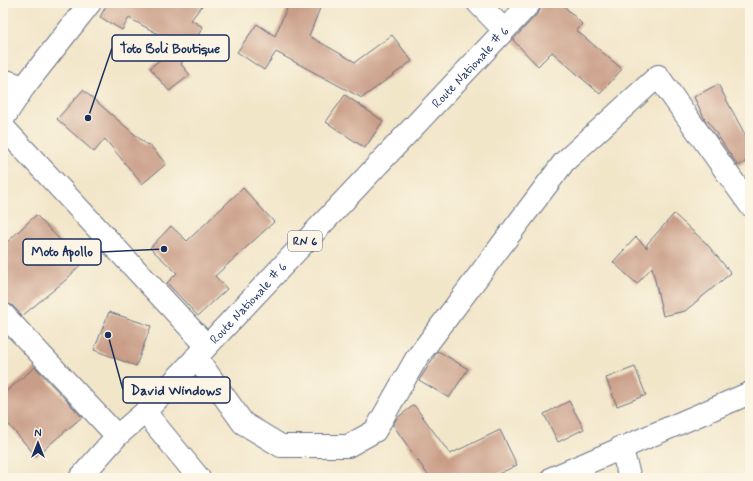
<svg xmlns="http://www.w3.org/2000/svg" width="753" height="481" font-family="Mynerve,sans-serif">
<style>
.building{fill:#c99d87}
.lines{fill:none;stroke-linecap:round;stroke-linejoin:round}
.minor-casing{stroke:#666f83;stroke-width:24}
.primary-casing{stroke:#666f83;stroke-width:24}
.minor{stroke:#fff;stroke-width:22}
.primary{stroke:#fff;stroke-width:22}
.labels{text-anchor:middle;stroke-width:4;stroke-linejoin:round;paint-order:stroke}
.shield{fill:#fcf5e5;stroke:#5e6a86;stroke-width:1}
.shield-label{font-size:12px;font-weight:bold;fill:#1b2f5e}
.street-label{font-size:13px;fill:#1b2f5e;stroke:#fcf5e5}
.leader{fill:none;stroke:#1b2f5e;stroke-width:1.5}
.callout-dot{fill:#1b2f5e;stroke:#fcf5e5;stroke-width:1.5}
.callout{fill:#fcf5e5;stroke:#1b2f5e;stroke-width:1.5}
.callout-label{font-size:14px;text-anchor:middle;font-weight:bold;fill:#1b2f5e}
</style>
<rect width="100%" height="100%" fill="#fcf5e5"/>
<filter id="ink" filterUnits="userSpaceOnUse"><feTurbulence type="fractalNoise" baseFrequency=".025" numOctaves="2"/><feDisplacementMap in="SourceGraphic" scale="8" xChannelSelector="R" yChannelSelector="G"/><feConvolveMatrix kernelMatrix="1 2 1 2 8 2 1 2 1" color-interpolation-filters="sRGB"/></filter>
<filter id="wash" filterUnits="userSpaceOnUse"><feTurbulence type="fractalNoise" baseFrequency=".012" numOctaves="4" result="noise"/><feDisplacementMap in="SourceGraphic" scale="16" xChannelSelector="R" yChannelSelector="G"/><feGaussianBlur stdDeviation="0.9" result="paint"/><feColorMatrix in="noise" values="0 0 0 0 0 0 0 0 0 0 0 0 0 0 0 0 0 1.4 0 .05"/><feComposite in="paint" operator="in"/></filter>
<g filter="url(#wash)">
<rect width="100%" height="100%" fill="#f2e6c9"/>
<g id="blocks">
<g class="building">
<polygon points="102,3 204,3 191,20 203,27 181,64 190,75 169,91 150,68 178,45 129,18 122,30 100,17 106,6"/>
<polygon points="289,3 322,3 309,36 355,62 392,35 412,61 362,98 276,52 264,70 237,52 257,24 275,36"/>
<polygon points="542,3 561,3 582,24 576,30 622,69 600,94 552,52 538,66 513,40 539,12"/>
<polygon points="718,84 750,144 750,159 738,166 708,121 706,122 694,97"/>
<polygon points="83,90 147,145 149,144 166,164 142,184 105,139 94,152 57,119"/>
<polygon points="345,95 383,121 365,148 326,122"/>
<polygon points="243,188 274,222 215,276 227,289 198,316 167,283 177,273 150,248 171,226 187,241"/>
<polygon points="674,214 706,243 731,273 685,311 663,316 652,267 637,284 613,262 636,237 647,248 647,244"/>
<polygon points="36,215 82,263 67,279 22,316 12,305 3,302 3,246"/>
<polygon points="109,312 151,326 136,366 94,350"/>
<polygon points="438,351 468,369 449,398 419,380"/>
<polygon points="35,367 82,417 36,456 3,418 3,394"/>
<polygon points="635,367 646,395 617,406 606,378"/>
<polygon points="569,401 584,429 558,442 544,414"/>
<polygon points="414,405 450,454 500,430 517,465 490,478 430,478 393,425 397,418"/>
</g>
</g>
</g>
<g filter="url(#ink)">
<use href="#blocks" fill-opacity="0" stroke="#666f83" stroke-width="1"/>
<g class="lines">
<defs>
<g id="minor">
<polyline points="478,3 504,30"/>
<polyline points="3,80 24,87"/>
<polyline points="3,119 24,87 90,3"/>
<polyline points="3,127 206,345"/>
<polyline points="3,314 117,436"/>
<polyline points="196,357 243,423 281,446 348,446 375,431 416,359 564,162 658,76 750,205"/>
<polyline points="145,412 199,478"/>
<polyline points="621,447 630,478"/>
<polyline points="552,478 750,393"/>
</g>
<g id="primary">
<path id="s1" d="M 80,478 L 117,436 L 145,412 L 530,3"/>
</g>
</defs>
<use href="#minor" class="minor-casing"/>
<use href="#primary" class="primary-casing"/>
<use href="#minor" class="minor"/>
<use href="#primary" class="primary"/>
</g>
</g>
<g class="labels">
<rect class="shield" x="288" y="231" width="34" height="20" rx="3"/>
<g class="shield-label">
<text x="305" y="245">RN 6</text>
</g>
<g class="street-label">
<text dy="5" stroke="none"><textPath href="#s1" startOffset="567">Route Nationale # 6</textPath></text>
<text dy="5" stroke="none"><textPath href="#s1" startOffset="243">Route Nationale # 6</textPath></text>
</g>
</g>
<path class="leader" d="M88 118L112 48M164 249L101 252M108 335L123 390"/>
<g class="callout-dot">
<circle cx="88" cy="118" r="4"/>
<circle cx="164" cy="249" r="4"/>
<circle cx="108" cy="335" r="4"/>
</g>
<g class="callout">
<rect x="112" y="35" width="117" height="26" rx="4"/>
<rect x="23" y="239" width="78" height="26" rx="4"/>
<rect x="123" y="377" width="107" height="26" rx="4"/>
</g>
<g class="callout-label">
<text x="170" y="53">Toto Boli Boutique</text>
<text x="62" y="256">Moto Apollo</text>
<text x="176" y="395">David Windows</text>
</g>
<rect width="753" height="481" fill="none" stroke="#fcf5e5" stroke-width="16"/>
<g transform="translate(38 443)" stroke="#fcf5e5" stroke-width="3" paint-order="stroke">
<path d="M0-3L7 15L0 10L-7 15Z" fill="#1b2f5e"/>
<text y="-6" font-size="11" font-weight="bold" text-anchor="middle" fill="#1b2f5e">N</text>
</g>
</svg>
